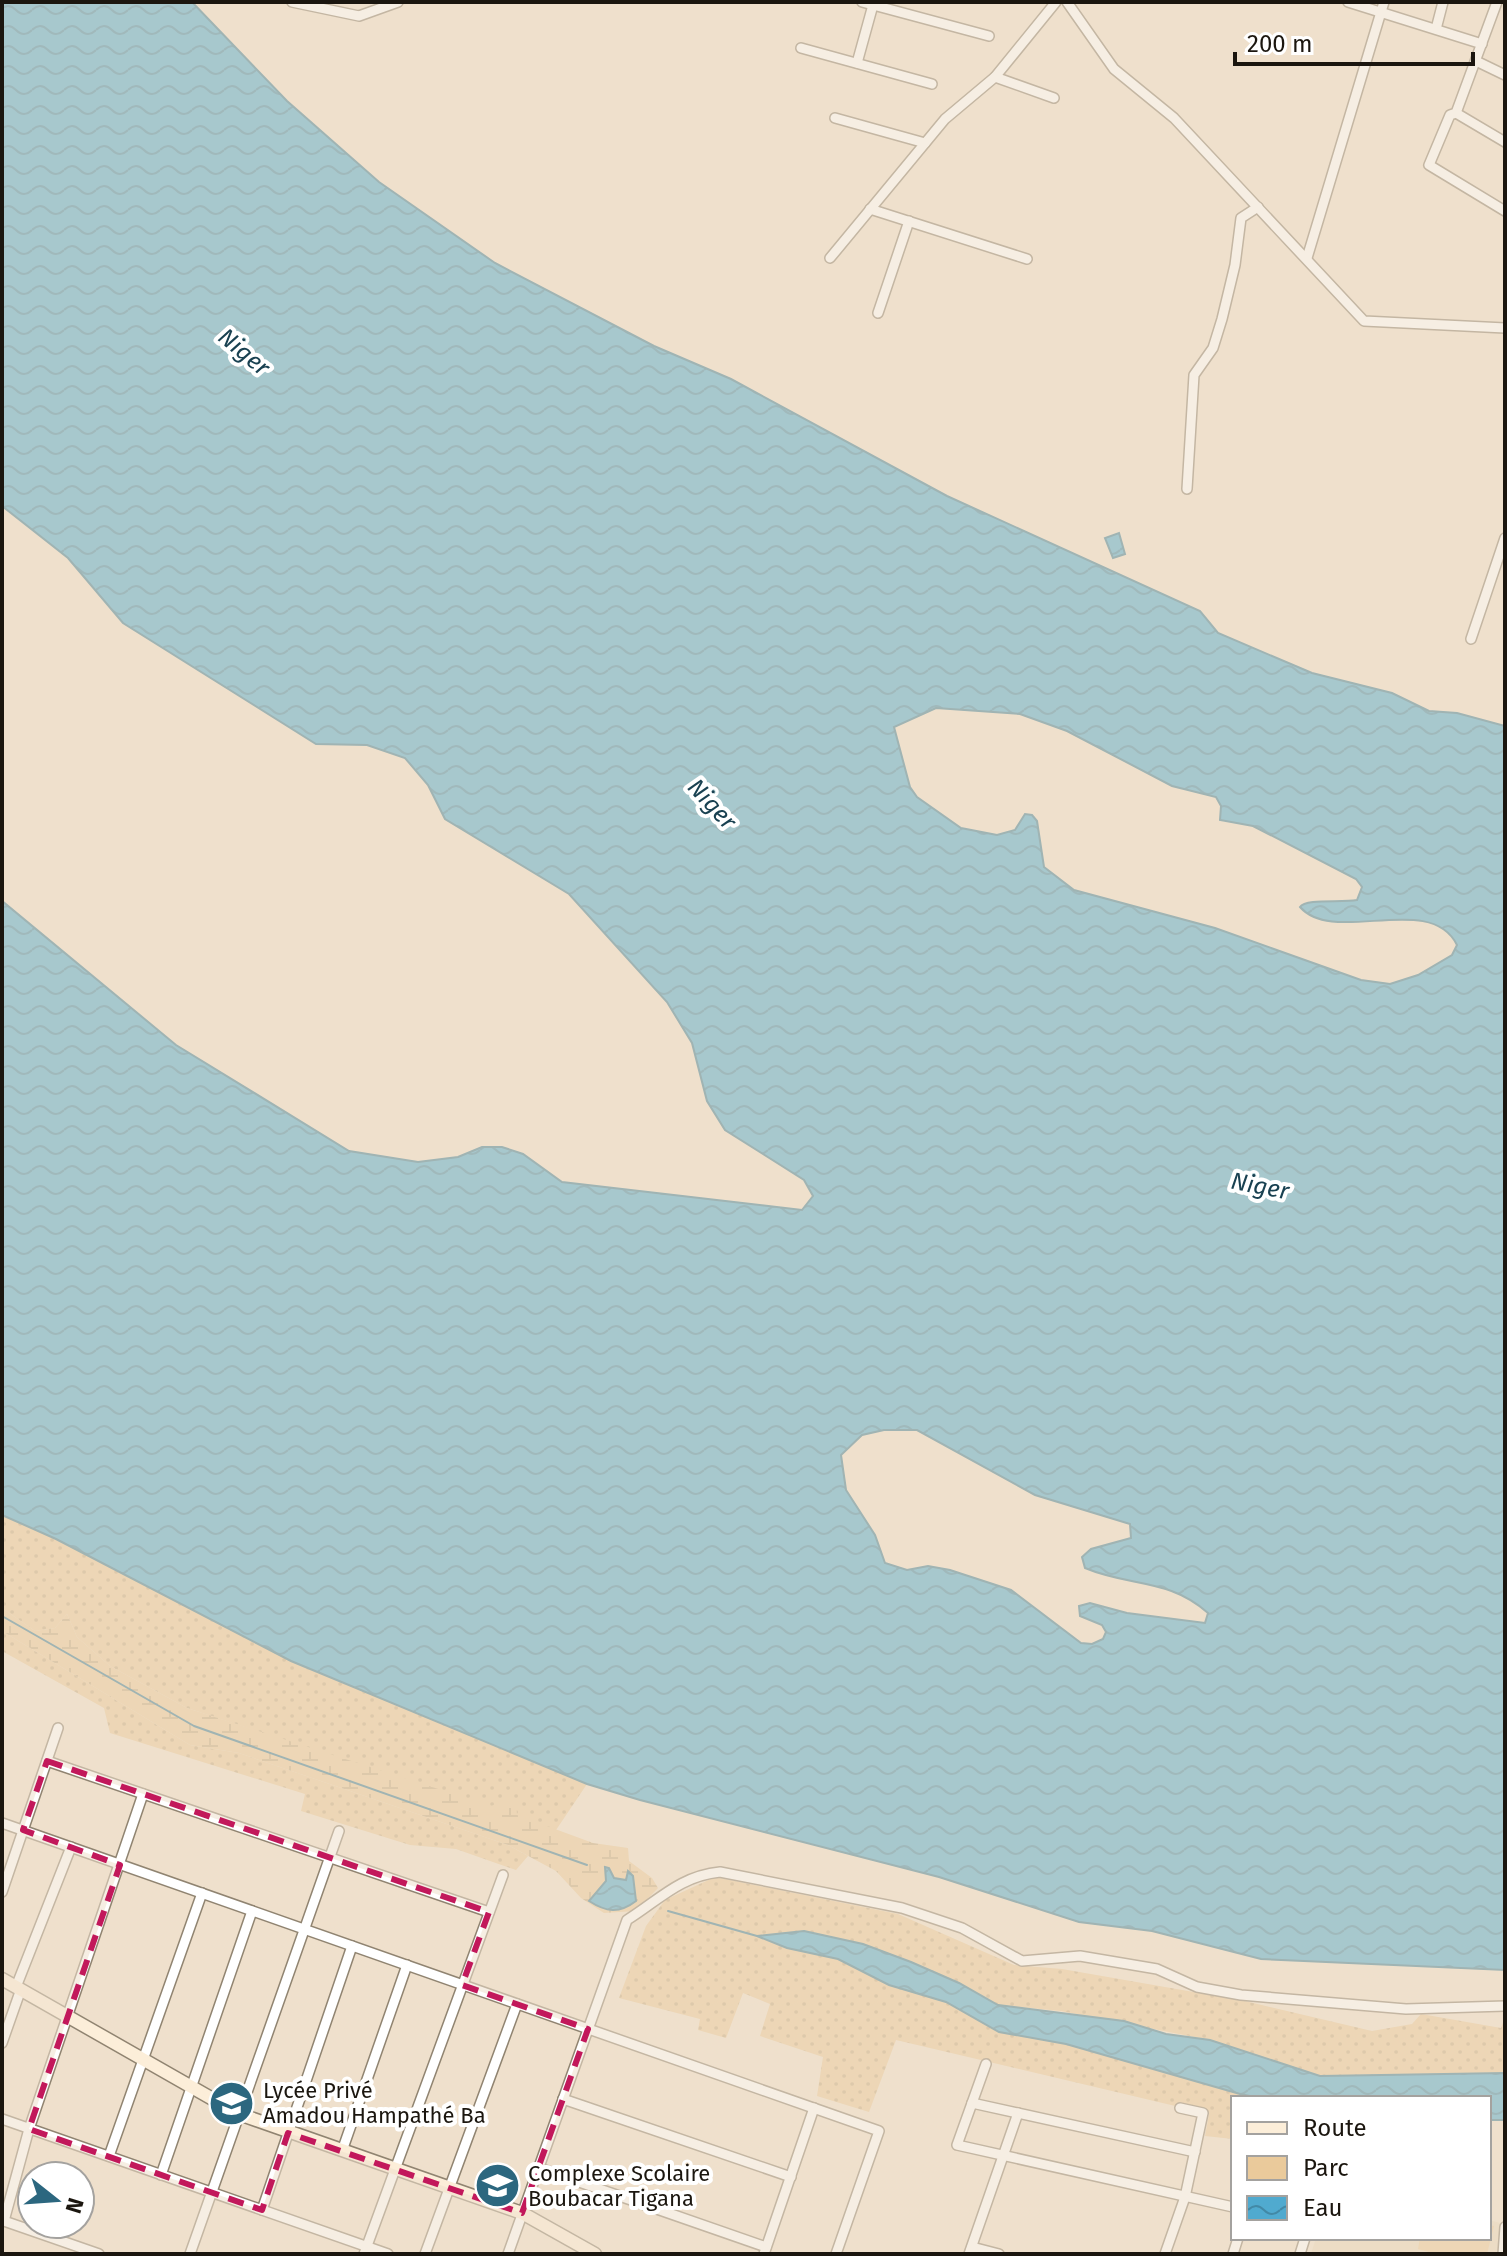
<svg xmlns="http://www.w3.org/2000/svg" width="1507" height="2256" font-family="'Fira Sans',sans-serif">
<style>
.built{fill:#e9d7bc}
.green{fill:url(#green-dots)}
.wetland{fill:url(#wetland-marsh)}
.pitch{fill:#eaca9b}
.water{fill:url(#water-waves);stroke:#407e95;stroke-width:2;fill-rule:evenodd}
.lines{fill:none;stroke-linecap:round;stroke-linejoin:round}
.stream{stroke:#407e95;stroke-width:2}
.street-casing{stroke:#908471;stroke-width:12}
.secondary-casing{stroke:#908471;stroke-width:15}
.street{stroke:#fff;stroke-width:9}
.secondary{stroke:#fceed9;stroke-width:12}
.marked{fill:none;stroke:#c2185b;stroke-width:6;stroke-dasharray:16 10;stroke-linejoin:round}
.labels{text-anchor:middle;stroke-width:8;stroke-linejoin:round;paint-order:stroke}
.poi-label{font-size:22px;fill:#1b160f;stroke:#fff;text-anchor:start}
.water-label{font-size:24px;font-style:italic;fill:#194151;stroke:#fff}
</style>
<defs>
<pattern id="green-dots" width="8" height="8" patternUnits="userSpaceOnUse" patternTransform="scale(2)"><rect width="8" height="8" fill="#eaca9b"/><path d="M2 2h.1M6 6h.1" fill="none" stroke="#c8ad84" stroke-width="1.8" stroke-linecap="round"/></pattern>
<pattern id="wetland-marsh" width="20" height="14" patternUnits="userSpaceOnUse" patternTransform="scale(2)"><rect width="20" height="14" fill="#eaca9b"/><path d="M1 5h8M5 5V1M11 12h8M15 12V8" fill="none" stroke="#c8ad84"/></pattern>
<pattern id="water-waves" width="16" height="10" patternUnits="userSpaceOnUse" patternTransform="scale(2)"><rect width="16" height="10" fill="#50aacf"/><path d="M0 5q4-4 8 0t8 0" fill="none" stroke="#4289a6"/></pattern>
</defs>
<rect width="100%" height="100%" fill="#efe0cc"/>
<polygon class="built" points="1489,2220 1500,2223 1497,2254 1311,2254 1316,2238 1489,2238"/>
<g class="green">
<polygon points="2,1515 56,1539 291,1661 587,1784 556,1830 187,1708 110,1666 77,1637 67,1614 55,1628 35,1631 2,1608"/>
<polygon points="2,1631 190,1745 239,1753 508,1845 528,1856 516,1870 456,1849 410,1845 301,1811 305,1794 110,1733 104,1708 2,1651"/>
<polygon points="715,1877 898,1914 1014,1965 1062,1969 1245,2001 1372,2031 1412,2024 1421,2014 1501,2028 1505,2017 1505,2073 1320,2076 1210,2040 1061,2011 998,2005 959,1983 787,1948 838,1959 889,1985 946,2002 999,2032 1066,2044 1259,2098 1233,2098 1233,2139 1205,2136 1209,2114 896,2040 869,2112 817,2096 823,2057 760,2036 770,2004 743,1993 726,2038 698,2030 700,2019 619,1998 646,1926 665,1900"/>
</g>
<polygon class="wetland" points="2,1608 35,1631 55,1628 67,1614 77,1637 110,1666 187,1708 491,1806 516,1798 517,1815 593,1843 628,1848 629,1861 652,1878 658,1888 636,1911 604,1913 581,1898 556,1871 508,1845 239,1753 190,1745 2,1631"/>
<polygon class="pitch" points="1489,2225 1494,2226 1487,2254 1436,2254 1418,2249 1420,2238 1489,2238"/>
<g class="water">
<path d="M 2,2 L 192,2 L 287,101 L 379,182 L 495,263 L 654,346 L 731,379 L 947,496 L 1200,611 L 1218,633 L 1312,673 L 1392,693 L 1429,711 L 1457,713 L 1505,726 L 1505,1970 L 1261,1959 L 1152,1931 L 1079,1922 L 939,1877 L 640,1800 L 587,1784 L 291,1661 L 56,1539 L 2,1515 L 2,901 L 176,1045 L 349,1151 L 418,1162 L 458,1157 L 482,1147 L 502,1147 L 523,1154 L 562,1182 L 802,1210 L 813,1196 L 804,1180 L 725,1130 L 707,1101 L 692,1043 L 667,1002 L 569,894 L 445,819 L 428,785 L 405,758 L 367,745 L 316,744 L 123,623 L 68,558 L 2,506 ZM 936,708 L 1020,714 L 1067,731 L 1172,786 L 1216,797 L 1221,806 L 1220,820 L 1253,826 L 1356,879 L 1362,887 L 1357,900 C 1341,903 1306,898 1300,907 C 1334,946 1430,891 1457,945 L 1452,955 L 1418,975 L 1390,984 L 1361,980 L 1215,928 L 1074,890 L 1044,867 L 1037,821 L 1032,815 L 1025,814 L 1015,830 L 997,835 L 961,828 L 917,797 L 910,787 L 894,727 ZM 884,1430 L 917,1430 L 1035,1495 L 1130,1524 L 1131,1538 L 1091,1549 L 1082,1557 L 1085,1568 C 1130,1587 1169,1578 1208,1613 L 1205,1623 L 1127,1613 L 1090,1603 L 1079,1606 L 1080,1616 L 1102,1625 L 1106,1632 L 1103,1639 L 1092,1644 L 1081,1643 L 1011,1590 L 950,1570 L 928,1566 L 907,1570 L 885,1563 L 875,1535 L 846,1490 L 841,1455 L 862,1435 Z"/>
<polygon points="1119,533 1125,554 1113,558 1105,538"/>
<path d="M 605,1867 L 609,1868 L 614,1878 L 626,1880 L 628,1871 L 633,1876 L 636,1901 C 619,1914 606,1912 589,1901 L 606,1881 Z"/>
<polygon points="804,1931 863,1944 911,1962 959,1983 998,2005 1124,2021 1166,2034 1210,2040 1320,2076 1505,2073 1505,2120 1489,2120 1489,2098 1259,2098 1240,2094 1066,2044 999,2032 946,2002 889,1985 838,1959 787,1948 757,1936"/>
</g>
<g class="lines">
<g class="stream">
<polyline points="2,1616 194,1726 587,1865"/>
<polyline points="668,1911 757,1936"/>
</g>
<defs>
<g id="street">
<polyline points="292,2 359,16 398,2"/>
<polyline points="862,2 989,36"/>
<polyline points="1067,2 1114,69 1174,118 1364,321 1505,328"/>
<polyline points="1348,2 1482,44"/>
<polyline points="1497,2 1456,113 1450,115 1429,165 1505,211"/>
<polyline points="1436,29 1443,2"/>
<polyline points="801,48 932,84"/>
<polyline points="1476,61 1505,75"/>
<polyline points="857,63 873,5"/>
<polyline points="995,77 1054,98"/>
<polyline points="1456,113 1505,142"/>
<polyline points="835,118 925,143"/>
<polyline points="870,209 1027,259"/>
<polyline points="830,258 945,119 995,77 1056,2"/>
<polyline points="1307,258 1384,2"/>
<polyline points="878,313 909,221"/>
<polyline points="1187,489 1194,375 1213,348 1222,319 1235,265 1241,218 1258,207"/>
<polyline points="1471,639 1505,538"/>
<polyline points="47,1761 489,1912"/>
<polyline points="2,1823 879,2131 836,2254"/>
<polyline points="2,1892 58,1728"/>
<polyline points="16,1987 71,1847"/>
<polyline points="2,2043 21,1989"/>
<polyline points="986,2064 957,2145 1233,2207"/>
<polyline points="563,2099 791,2177"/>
<polyline points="972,2103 1195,2152"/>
<polyline points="2,2119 388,2254"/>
<polyline points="342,2151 407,1965"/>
<polyline points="109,2156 202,1893"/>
<polyline points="539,2168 766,2247"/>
<polyline points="161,2175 252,1911"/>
<polyline points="262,2210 352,1946"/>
<polyline points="972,2247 999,2254"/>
<polyline points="99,2254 4,2221 29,2129 143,1794"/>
<polyline points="190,2254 339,1831"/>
<polyline points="364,2254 503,1875"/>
<polyline points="425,2254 517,2004"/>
<path d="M 508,2254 L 627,1920 C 659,1900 680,1876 720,1872 L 902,1908 L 962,1928 L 1022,1961 L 1080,1956 L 1157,1969 L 1197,1987 L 1241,1995 L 1406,2009 L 1505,2006"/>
<polyline points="764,2254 814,2108"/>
<polyline points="969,2254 1018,2113"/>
<polyline points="1165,2254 1185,2197 1203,2113 1180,2108"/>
<polyline points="1233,2254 1238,2238"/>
<polyline points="1300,2254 1305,2238"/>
<polyline points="1503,2254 1505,2227"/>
</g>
<polyline id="secondary" points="2,1979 239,2114 522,2213 595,2254"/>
</defs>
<use href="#street" class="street-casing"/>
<use href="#secondary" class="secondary-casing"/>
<use href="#street" class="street"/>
<use href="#secondary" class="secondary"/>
</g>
<path d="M0 0H1507V2256H0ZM 47,1761 L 489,1912 L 462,1985 L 588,2029 L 522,2213 L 288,2133 L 262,2210 L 29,2129 L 120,1865 L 23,1830 Z" fill="#efe0cc" fill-opacity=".55" fill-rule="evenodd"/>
<path class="marked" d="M 47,1761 L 489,1912 L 462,1985 L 588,2029 L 522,2213 L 288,2133 L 262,2210 L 29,2129 L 120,1865 L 23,1830 Z"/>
<defs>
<symbol id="school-disc" viewBox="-11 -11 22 22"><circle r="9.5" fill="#2c677f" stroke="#fff"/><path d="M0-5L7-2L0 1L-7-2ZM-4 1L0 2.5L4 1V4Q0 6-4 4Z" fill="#fff"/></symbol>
</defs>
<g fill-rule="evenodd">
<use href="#school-disc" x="206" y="2078" width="51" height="51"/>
<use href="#school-disc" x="472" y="2160" width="51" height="51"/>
</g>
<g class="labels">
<g class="poi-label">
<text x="263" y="2098">Lycée Privé<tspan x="263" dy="25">Amadou Hampathé Ba</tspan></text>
<text x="528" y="2181">Complexe Scolaire<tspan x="528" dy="25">Boubacar Tigana</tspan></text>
</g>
<g class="water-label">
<text transform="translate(244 352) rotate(40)" y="8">Niger</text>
<text transform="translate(712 804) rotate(47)" y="8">Niger</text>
<text transform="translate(1260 1186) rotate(11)" y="8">Niger</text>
</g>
</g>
<rect width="1507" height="2256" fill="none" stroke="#1b160f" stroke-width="8"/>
<rect x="1231" y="2096" width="260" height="144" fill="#ffffff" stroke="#a4a29f" stroke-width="2"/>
<rect x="1247" y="2122" width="40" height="12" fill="#fceed9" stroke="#a4a29f" stroke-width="2"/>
<text x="1303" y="2136" font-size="24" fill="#1b160f">Route</text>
<rect x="1247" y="2156" width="40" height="24" fill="#eaca9b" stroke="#a4a29f" stroke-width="2"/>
<text x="1303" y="2176" font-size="24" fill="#1b160f">Parc</text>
<rect x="1247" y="2196" width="40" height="24" fill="url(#water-waves)" stroke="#a4a29f" stroke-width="2"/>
<text x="1303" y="2216" font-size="24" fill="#1b160f">Eau</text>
<g transform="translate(56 2200) rotate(107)"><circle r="38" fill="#ffffff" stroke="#a4a29f" stroke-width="2"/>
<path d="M0-6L14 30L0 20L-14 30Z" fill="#2c677f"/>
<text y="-12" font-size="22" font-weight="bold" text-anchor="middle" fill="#1b160f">N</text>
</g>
<path d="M1235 52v12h238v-12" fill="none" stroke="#1b160f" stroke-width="4"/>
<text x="1247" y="52" font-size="24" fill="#1b160f" stroke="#ffffff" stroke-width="6" paint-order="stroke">200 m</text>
</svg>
